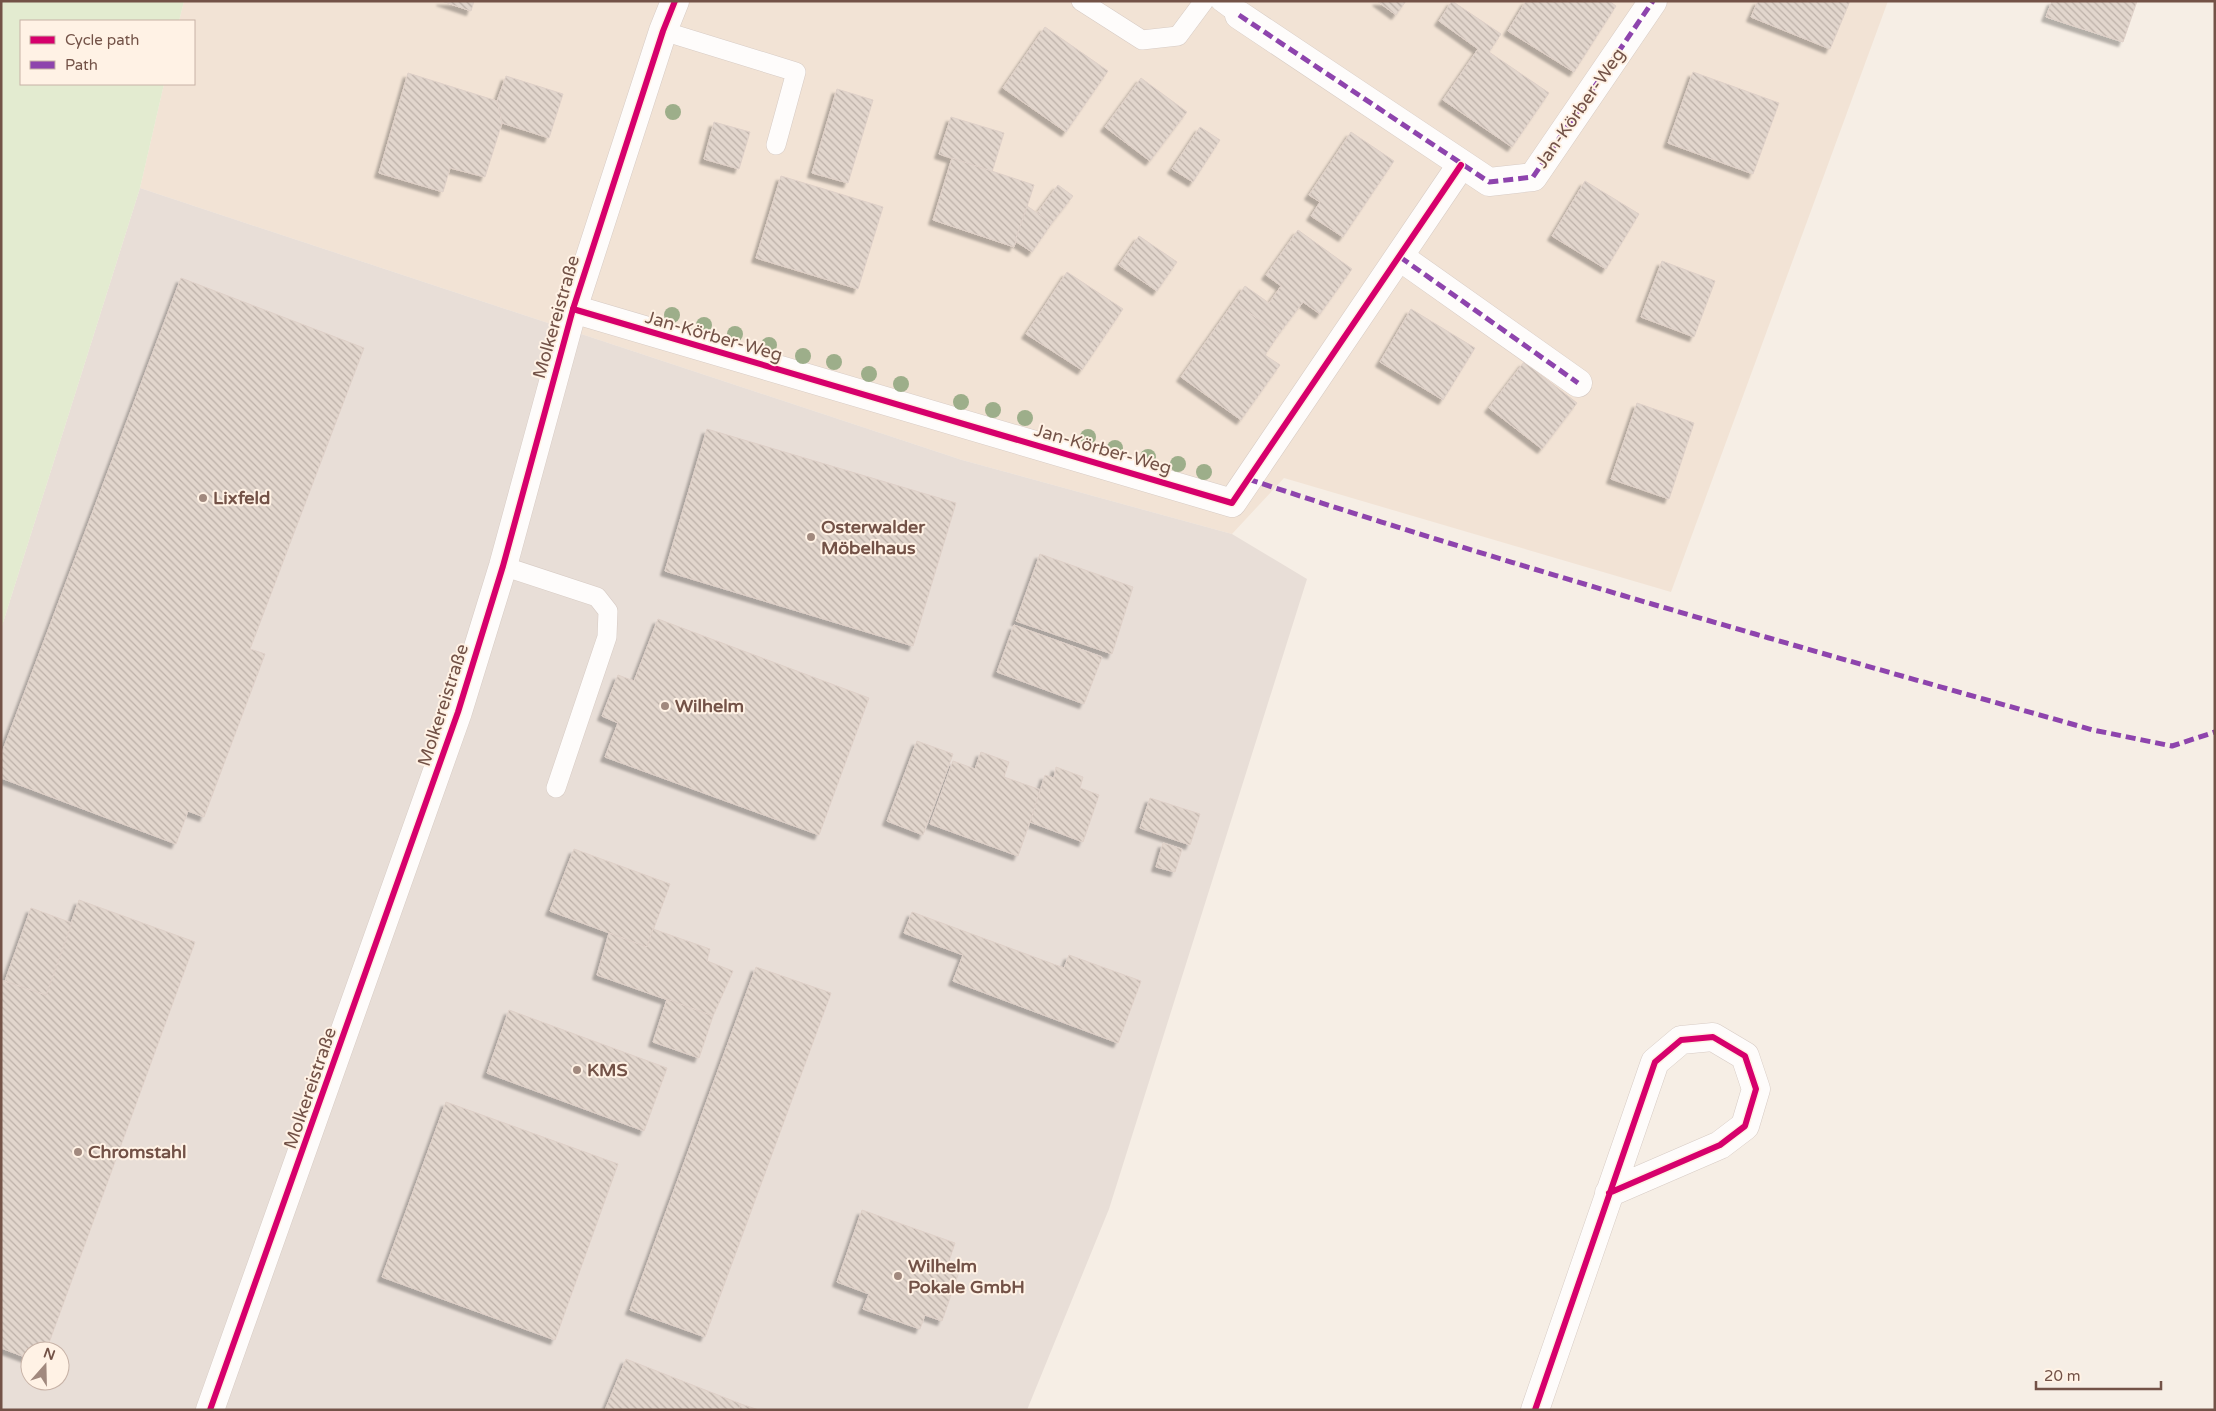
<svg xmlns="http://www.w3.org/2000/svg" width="2216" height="1411" font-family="'Varela Round',sans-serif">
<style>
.residential{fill:#f2e3d5}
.industrial{fill:#e8ded7;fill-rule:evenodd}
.grass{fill:#e3ebd0}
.building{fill:url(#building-back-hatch);stroke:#dfd0c8;filter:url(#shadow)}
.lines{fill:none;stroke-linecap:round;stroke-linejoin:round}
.service-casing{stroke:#d7cbc4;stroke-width:20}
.minor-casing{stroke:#d7cbc4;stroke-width:29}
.tertiary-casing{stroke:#d7cbc4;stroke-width:29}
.service{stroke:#fefcfb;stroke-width:19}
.minor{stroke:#fefcfb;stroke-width:28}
.tertiary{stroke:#fefcfb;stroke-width:28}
.quiet{stroke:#8e44ad;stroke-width:5;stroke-dasharray:10 5;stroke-linecap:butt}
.cycleway-casing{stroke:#fff2e5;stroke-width:9}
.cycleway{stroke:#d6006c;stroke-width:6}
.tree{fill:#9dae8a}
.poi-dot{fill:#a1897e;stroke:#fff2e5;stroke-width:2}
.labels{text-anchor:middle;stroke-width:4;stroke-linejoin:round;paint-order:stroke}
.street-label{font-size:18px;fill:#735247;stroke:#fff2e5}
.poi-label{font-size:18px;font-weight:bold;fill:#735247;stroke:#fff2e5;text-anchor:start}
</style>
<defs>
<pattern id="building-back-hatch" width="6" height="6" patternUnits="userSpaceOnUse" patternTransform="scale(1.25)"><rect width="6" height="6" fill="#e2d6cd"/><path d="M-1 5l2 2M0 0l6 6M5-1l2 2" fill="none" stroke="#bcb0a8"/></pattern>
<filter id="shadow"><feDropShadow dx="-4.5" dy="4.5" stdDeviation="1" flood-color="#0004"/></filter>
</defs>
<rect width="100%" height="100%" fill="#f6eee5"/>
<polygon class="residential" points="184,1 1888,1 1671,592 1284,478 1232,534 962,460 140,188 164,84 194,84 194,21 179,21"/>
<path class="industrial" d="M 140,188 L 962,460 L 1232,534 L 1307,579 L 1109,1209 L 1027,1410 L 1,1410 L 1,629 ZM 30,1351 L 60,1351 L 60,1381 L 30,1381 Z"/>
<polygon class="grass" points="1,1 184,1 179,21 21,21 21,84 164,84 140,188 1,629"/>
<g class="building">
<polygon points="441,1 474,1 471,11"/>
<polygon points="1377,1 1406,1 1396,15"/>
<polygon points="1452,1 1501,34 1489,52 1549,93 1512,147 1443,100 1478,49 1439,21"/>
<polygon points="1526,1 1609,1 1616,6 1574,72 1508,31"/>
<polygon points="1758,1 1850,1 1830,49 1751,17"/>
<polygon points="2052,1 2137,1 2123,42 2046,17"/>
<polygon points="1045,27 1108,71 1066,132 1003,88"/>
<polygon points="1693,72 1779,103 1753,174 1668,143"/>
<polygon points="408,73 497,101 502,123 485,177 450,168 443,192 379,173"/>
<polygon points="506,76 563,94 549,138 502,123 497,101"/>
<polygon points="1141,78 1187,112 1150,161 1105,127"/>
<polygon points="837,89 873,100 848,183 812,173"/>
<polygon points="951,117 1004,133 992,172 939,154"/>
<polygon points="714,122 750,132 739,169 704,159"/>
<polygon points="1200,127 1220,140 1193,182 1172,169"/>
<polygon points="1351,132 1394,161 1343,237 1311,216 1320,202 1309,195"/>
<polygon points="952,158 1034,185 1014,247 933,220"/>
<polygon points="781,176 883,207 858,289 756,258"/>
<polygon points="1585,181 1639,214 1606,269 1552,236"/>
<polygon points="1058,185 1073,196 1052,223 1037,213"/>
<polygon points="1027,206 1052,223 1032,252 1015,241"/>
<polygon points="1298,230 1352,269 1320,314 1303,302 1279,334 1234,302 1245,286 1269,303 1281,286 1266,275"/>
<polygon points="1139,236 1177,262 1157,291 1119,265"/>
<polygon points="1662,261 1715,281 1694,337 1641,317"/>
<polygon points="1067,272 1123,309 1082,370 1026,334"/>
<polygon points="181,278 364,348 250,649 265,654 204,817 188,811 176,844 1,778 1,755"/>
<polygon points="1234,302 1279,334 1265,355 1280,365 1241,420 1181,377"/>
<polygon points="1411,309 1475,348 1443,400 1380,362"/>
<polygon points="1524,362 1577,403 1542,449 1489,408"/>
<polygon points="1637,403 1694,423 1669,499 1611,479"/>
<polygon points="707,429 956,503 913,646 665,571"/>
<polygon points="1040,554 1133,587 1112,654 1016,621"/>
<polygon points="658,619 869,698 819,835 605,757 618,723 602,716 618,675 634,681"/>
<polygon points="1014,625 1102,657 1084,704 997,672"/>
<polygon points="917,741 953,754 923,835 887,821"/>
<polygon points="981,752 1009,762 1004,777 1041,790 1018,856 930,824 953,761 975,769"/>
<polygon points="1056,767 1083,777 1080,788 1099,795 1083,842 1030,822 1045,775 1054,778"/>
<polygon points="1150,798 1200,814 1190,845 1140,828"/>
<polygon points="1163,843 1182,849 1175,872 1156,867"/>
<polygon points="574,849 670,884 647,947 550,911"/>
<polygon points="79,900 195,942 46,1351 30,1351 30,1359 1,1348 1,980 46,995"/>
<polygon points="31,908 72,923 46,995 5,981"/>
<polygon points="912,912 1064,968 1069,955 1141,981 1118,1043 953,981 963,955 904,933"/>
<polygon points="653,929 710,949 707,961 733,971 713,1016 597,975 609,933 647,947"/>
<polygon points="756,967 831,993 705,1337 630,1310"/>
<polygon points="667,999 713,1016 699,1058 653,1042"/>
<polygon points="509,1010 667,1068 644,1131 487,1073"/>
<polygon points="446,1102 618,1164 555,1340 382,1277"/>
<polygon points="862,1210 955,1243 948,1264 960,1269 942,1321 925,1315 920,1329 863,1309 869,1294 837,1282"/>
<polygon points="626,1359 741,1404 739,1410 605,1410"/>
<polygon points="741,1404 759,1410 739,1410"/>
</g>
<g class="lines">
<defs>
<g id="service">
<polyline points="1081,1 1142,40 1178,36 1204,1"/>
<polyline points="1220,1 1239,15"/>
<polyline points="663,31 796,72 776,145"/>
<polyline points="503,566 597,597 608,611 607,637 556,788"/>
</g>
<g id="minor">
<polyline points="1239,15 1489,182 1533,177 1653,1"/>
<polyline points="1400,257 1578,383"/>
<polyline points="573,309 1232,503 1461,165"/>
<polyline points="1535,1410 1655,1062 1681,1040 1713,1037 1745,1056 1756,1089 1745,1126 1720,1145 1609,1193"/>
</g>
<polyline id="tertiary" points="210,1410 458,712 503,566 573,309 663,31 675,1"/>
</defs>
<use href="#service" class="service-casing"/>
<use href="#minor" class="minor-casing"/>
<use href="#tertiary" class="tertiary-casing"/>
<use href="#service" class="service"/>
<use href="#minor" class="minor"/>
<use href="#tertiary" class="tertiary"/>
<g class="quiet">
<polyline points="1239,15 1489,182 1533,177 1653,1"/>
<polyline points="1400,257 1578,383"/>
<path d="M 1248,479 C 1527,571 1810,650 2093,730 L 2172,746 L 2215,732"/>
</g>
<defs>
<g id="cycleway">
<polyline points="573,309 1232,503 1461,165"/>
<polyline points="210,1410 458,712 503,566 573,309 663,31 675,1"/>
<polyline points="1535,1410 1655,1062 1681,1040 1713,1037 1745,1056 1756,1089 1745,1126 1720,1145 1609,1193"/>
</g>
</defs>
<use href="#cycleway" class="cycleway-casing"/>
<use href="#cycleway" class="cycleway"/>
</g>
<g class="tree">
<circle cx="673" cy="112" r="8"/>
<circle cx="672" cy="315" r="8"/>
<circle cx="704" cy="325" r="8"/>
<circle cx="735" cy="334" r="8"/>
<circle cx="769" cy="345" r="8"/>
<circle cx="803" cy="356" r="8"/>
<circle cx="834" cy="362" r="8"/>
<circle cx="869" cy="374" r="8"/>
<circle cx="901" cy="384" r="8"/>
<circle cx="961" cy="402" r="8"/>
<circle cx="993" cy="410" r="8"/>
<circle cx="1025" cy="418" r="8"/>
<circle cx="1088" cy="437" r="8"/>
<circle cx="1115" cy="448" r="8"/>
<circle cx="1148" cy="457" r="8"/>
<circle cx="1178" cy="464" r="8"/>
<circle cx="1204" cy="472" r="8"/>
</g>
<g class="poi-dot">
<circle cx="203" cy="498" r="5"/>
<circle cx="811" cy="537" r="5"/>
<circle cx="665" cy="706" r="5"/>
<circle cx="577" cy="1070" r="5"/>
<circle cx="78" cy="1152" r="5"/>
<circle cx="898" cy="1276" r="5"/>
</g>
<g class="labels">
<g class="street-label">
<text transform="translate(1580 108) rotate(-55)" y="6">Jan-Körber-Weg</text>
<text transform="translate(556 317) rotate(-74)" y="6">Molkereistraße</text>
<text transform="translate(714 336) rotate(16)" y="6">Jan-Körber-Weg</text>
<text transform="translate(1103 449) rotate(16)" y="6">Jan-Körber-Weg</text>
<text transform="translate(443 705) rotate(-72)" y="6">Molkereistraße</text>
<text transform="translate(310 1088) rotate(-71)" y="6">Molkereistraße</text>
</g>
<g class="poi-label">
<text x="213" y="504">Lixfeld</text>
<text x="821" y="533">Osterwalder<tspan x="821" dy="21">Möbelhaus</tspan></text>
<text x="675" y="712">Wilhelm</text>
<text x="587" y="1076">KMS</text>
<text x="88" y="1158">Chromstahl</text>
<text x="908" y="1272">Wilhelm<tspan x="908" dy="21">Pokale GmbH</tspan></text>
</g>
</g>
<rect width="2216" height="1411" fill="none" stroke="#735247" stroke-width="5"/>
<rect x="20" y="20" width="175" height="65" fill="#fff2e5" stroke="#c7b2a6"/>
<rect x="30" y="36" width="25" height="8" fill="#d6006c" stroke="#c7b2a6"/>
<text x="65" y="45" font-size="15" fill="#735247">Cycle path</text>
<rect x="30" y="61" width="25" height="8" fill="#8e44ad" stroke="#c7b2a6"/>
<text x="65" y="70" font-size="15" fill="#735247">Path</text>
<g transform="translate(45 1366) rotate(20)"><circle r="24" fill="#fff2e5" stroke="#c7b2a6"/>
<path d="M0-4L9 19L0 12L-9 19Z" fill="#a1897e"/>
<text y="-8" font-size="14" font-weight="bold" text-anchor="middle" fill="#735247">N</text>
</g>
<path d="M2036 1381v8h125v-8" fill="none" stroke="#735247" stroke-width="2.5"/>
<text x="2044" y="1381" font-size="15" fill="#735247" stroke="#fff2e5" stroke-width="4" paint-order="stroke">20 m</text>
</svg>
